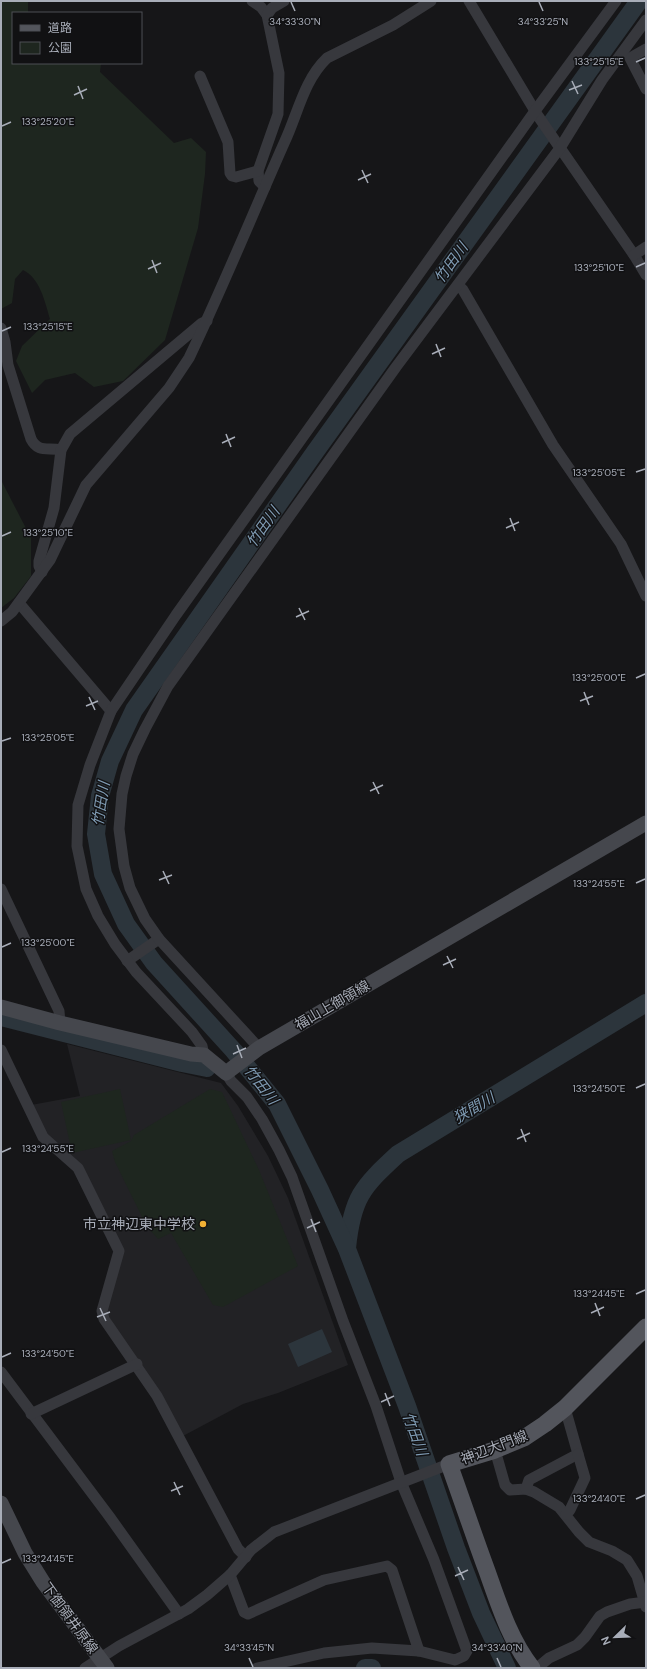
<svg xmlns="http://www.w3.org/2000/svg" width="647" height="1669" font-family="'DM Sans','Noto Sans JP',sans-serif">
<style>
.built{fill:#222225}
.green{fill:#1e261f}
.water{fill:#2c353c}
.lines{fill:none;stroke-linecap:round;stroke-linejoin:round}
.river{stroke:#2c353c;stroke-width:18}
.street{stroke:#37383d;stroke-width:11}
.secondary{stroke:#45474d;stroke-width:15}
.primary{stroke:#53555c;stroke-width:17}
.ticks{fill:none;stroke:#a8adb8;stroke-width:1.5}
.poi-dot{fill:#f2b134;stroke:#111113;stroke-width:1.5}
.labels{text-anchor:middle;stroke-width:3;stroke-linejoin:round;paint-order:stroke}
.street-label{font-size:14px;fill:#a8adb8;stroke:#111113}
.poi-label{font-size:14px;fill:#a8adb8;stroke:#111113;text-anchor:end}
.water-label{font-size:15px;font-style:italic;fill:#7f9bb3;stroke:#111113}
.ticks-label{font-size:10px;text-anchor:middle;fill:#a8adb8;stroke:#111113;stroke-width:3;stroke-linejoin:round;paint-order:stroke}
</style>
<rect width="100%" height="100%" fill="#161618"/>
<polygon class="built" points="67,1044 221,1083 238,1106 268,1156 288,1198 348,1365 278,1393 243,1404 183,1436 105,1311 122,1250 79,1162 46,1135 31,1105 80,1096"/>
<g class="green">
<path d="M 1,1 L 28,1 L 28,13 L 13,13 L 13,63 L 101,63 L 100,72 L 174,143 L 191,138 L 206,152 L 205,174 L 198,228 L 165,340 L 123,381 L 94,387 L 75,373 L 45,380 L 32,393 L 16,361 L 22,346 L 50,319 C 45,302 40,278 23,270 L 15,279 L 12,303 L 1,309 Z"/>
<polygon points="1,480 31,538 31,576 14,598 1,608"/>
<polygon points="120,1089 131,1140 72,1153 61,1102"/>
<polygon points="210,1089 222,1092 259,1170 298,1266 223,1307 213,1305 171,1233 158,1239 147,1227 115,1162 112,1151 131,1141 134,1135"/>
</g>
<polygon class="water" points="322,1329 332,1352 298,1367 288,1344"/>
<g class="lines">
<g class="river">
<polyline points="1,1017 182,1063 207,1068"/>
<path d="M 347,1248 C 352,1198 362,1187 398,1154 L 646,1003"/>
<polyline points="365,1668 372,1668"/>
<polyline points="507,1668 481,1613 456,1548 407,1406 347,1249 320,1190 277,1104 234,1051 154,963 126,924 103,874 96,834 100,796 110,761 134,710 315,452 639,1"/>
</g>
<g class="street">
<polyline points="252,1 261,7 267,15 279,73 278,114 258,171 259,181 265,187"/>
<polyline points="469,1 538,116 634,255 646,275"/>
<polyline points="267,15 272,8 284,1"/>
<polyline points="646,49 630,58 646,89"/>
<polyline points="200,76 228,142 230,173 232,176 236,177 258,171"/>
<polyline points="634,255 646,247"/>
<polyline points="458,285 463,290 553,445 621,544 646,596"/>
<path d="M 1,328 L 5,342 L 8,365 L 31,439 C 38,453 48,447 61,450"/>
<polyline points="42,572 39,566 39,561 54,508 61,450 70,434 202,323 207,321"/>
<polyline points="19,603 111,711"/>
<path d="M 1,621 L 12,612 L 50,560 L 86,485 L 169,388 L 189,358 C 223,287 253,213 285,141 C 298,113 304,80 327,58 L 393,25 L 431,1"/>
<polyline points="1,889 59,1011 60,1023"/>
<polyline points="127,961 159,939"/>
<polyline points="259,1048 159,939 145,919 130,888 124,866 119,829 122,794 126,776 133,754 145,729 168,686 396,367 560,148 602,80 646,20"/>
<polyline points="1,1050 43,1137 78,1168 119,1251 102,1311 104,1319 157,1396 238,1549 246,1557"/>
<polyline points="204,1055 202,1046 192,1032 136,972 115,944 98,916 86,889 77,846 78,805 90,765 111,711 176,615 535,111 616,1"/>
<polyline points="226,1073 231,1081 247,1097 262,1119 279,1150 292,1177 343,1321 376,1406 401,1482 434,1560 467,1651 464,1656 455,1660 419,1651 372,1648 324,1653 257,1668"/>
<polyline points="1,1372 109,1516 179,1614"/>
<polyline points="31,1414 137,1364"/>
<polyline points="495,1450 505,1485 510,1490 526,1489 534,1492 559,1507 579,1532 589,1542 612,1551 627,1560 637,1576 646,1607"/>
<polyline points="526,1489 529,1480 578,1454 565,1408"/>
<polyline points="566,1514 570,1510 585,1478 578,1454"/>
<polyline points="230,1575 244,1612 248,1614 324,1580 387,1566 392,1570 419,1651"/>
<polyline points="85,1668 119,1646 188,1609 207,1595 230,1575 251,1550 274,1532 449,1464"/>
<polyline points="537,1668 549,1658 577,1645 585,1637 600,1616 607,1612 630,1604 646,1602"/>
</g>
<g class="secondary">
<polyline points="1,1007 60,1023 191,1054 204,1055 226,1073 259,1048 646,823"/>
<polyline points="1,1503 25,1553 43,1582 107,1668"/>
</g>
<path class="primary" d="M 532,1668 C 510,1640 499,1605 487,1571 C 474,1536 462,1500 449,1464 L 495,1450 L 524,1438 L 545,1424 L 565,1408 L 646,1327"/>
</g>
<path class="ticks" d="M 291,2 L 295,11M 539,2 L 543,11M 636,62 L 645,58M 572,81 L 578,94M 78,86 L 83,99M 569,90 L 582,85M 74,95 L 87,89M 2,126 L 11,122M 362,170 L 368,183M 358,180 L 371,174M 152,260 L 157,273M 636,267 L 645,263M 148,269 L 161,263M 2,331 L 11,327M 436,344 L 441,357M 432,354 L 445,348M 226,434 L 231,447M 222,443 L 235,437M 636,472 L 645,469M 510,518 L 515,531M 506,528 L 519,522M 2,536 L 11,532M 299,608 L 305,620M 296,617 L 309,611M 636,678 L 645,674M 584,692 L 589,705M 89,697 L 95,710M 580,701 L 593,696M 86,706 L 98,701M 2,741 L 11,738M 373,782 L 379,794M 370,791 L 383,785M 163,871 L 169,884M 159,880 L 172,875M 636,883 L 645,879M 2,947 L 11,943M 447,956 L 453,968M 443,965 L 456,959M 237,1045 L 242,1058M 233,1054 L 246,1048M 636,1088 L 645,1084M 521,1129 L 526,1142M 517,1139 L 530,1133M 2,1152 L 11,1148M 311,1219 L 316,1232M 307,1228 L 320,1222M 636,1294 L 645,1290M 595,1303 L 600,1316M 100,1308 L 106,1321M 591,1313 L 604,1307M 97,1317 L 110,1312M 2,1357 L 11,1353M 385,1393 L 390,1406M 381,1402 L 394,1396M 174,1482 L 180,1495M 171,1491 L 183,1486M 636,1499 L 645,1495M 2,1563 L 11,1559M 458,1567 L 464,1580M 455,1576 L 468,1570M 249,1658 L 253,1667M 497,1658 L 501,1667"/>
<circle class="poi-dot" cx="203" cy="1224" r="4"/>
<g class="labels">
<g class="street-label">
<text transform="translate(332 1005) rotate(-30)" y="5">福山上御領線</text>
<text transform="translate(494 1447) rotate(-21)" y="5">神辺大門線</text>
<text transform="translate(70 1618) rotate(54)" y="5">下御領井原線</text>
</g>
<g class="poi-label">
<text x="195" y="1229">市立神辺東中学校</text>
</g>
<g class="water-label">
<text transform="translate(451 263) rotate(-54)" y="5">竹田川</text>
<text transform="translate(263 527) rotate(-55)" y="5">竹田川</text>
<text transform="translate(101 804) rotate(-81)" y="5">竹田川</text>
<text transform="translate(261 1085) rotate(52)" y="5">竹田川</text>
<text transform="translate(474 1108) rotate(-31)" y="5">狭間川</text>
<text transform="translate(415 1434) rotate(70)" y="5">竹田川</text>
</g>
</g>
<g class="ticks-label">
<text x="295" y="25">34°33'30"N</text>
<text x="543" y="25">34°33'25"N</text>
<text x="599" y="65">133°25'15"E</text>
<text x="48" y="125">133°25'20"E</text>
<text x="599" y="271">133°25'10"E</text>
<text x="48" y="330">133°25'15"E</text>
<text x="599" y="476">133°25'05"E</text>
<text x="48" y="536">133°25'10"E</text>
<text x="599" y="681">133°25'00"E</text>
<text x="48" y="741">133°25'05"E</text>
<text x="599" y="887">133°24'55"E</text>
<text x="48" y="946">133°25'00"E</text>
<text x="599" y="1092">133°24'50"E</text>
<text x="48" y="1152">133°24'55"E</text>
<text x="599" y="1297">133°24'45"E</text>
<text x="48" y="1357">133°24'50"E</text>
<text x="599" y="1502">133°24'40"E</text>
<text x="48" y="1562">133°24'45"E</text>
<text x="249" y="1651">34°33'45"N</text>
<text x="497" y="1651">34°33'40"N</text>
</g>
<rect width="647" height="1669" fill="none" stroke="#a8adb8" stroke-width="4"/>
<rect x="12" y="12" width="130" height="52" fill="#111113" stroke="#4d4f55"/>
<rect x="20" y="25" width="20" height="6" fill="#53555c" stroke="#4d4f55"/>
<text x="48" y="32" font-size="12" fill="#a8adb8">道路</text>
<rect x="20" y="42" width="20" height="12" fill="#1e261f" stroke="#4d4f55"/>
<text x="48" y="52" font-size="12" fill="#a8adb8">公園</text>
<g transform="translate(615 1637) rotate(247)" stroke="#111113" stroke-width="3" paint-order="stroke">
<path d="M0-3L7 15L0 10L-7 15Z" fill="#a8adb8"/>
<text y="-6" font-size="11" font-weight="bold" text-anchor="middle" fill="#a8adb8">N</text>
</g>
</svg>
